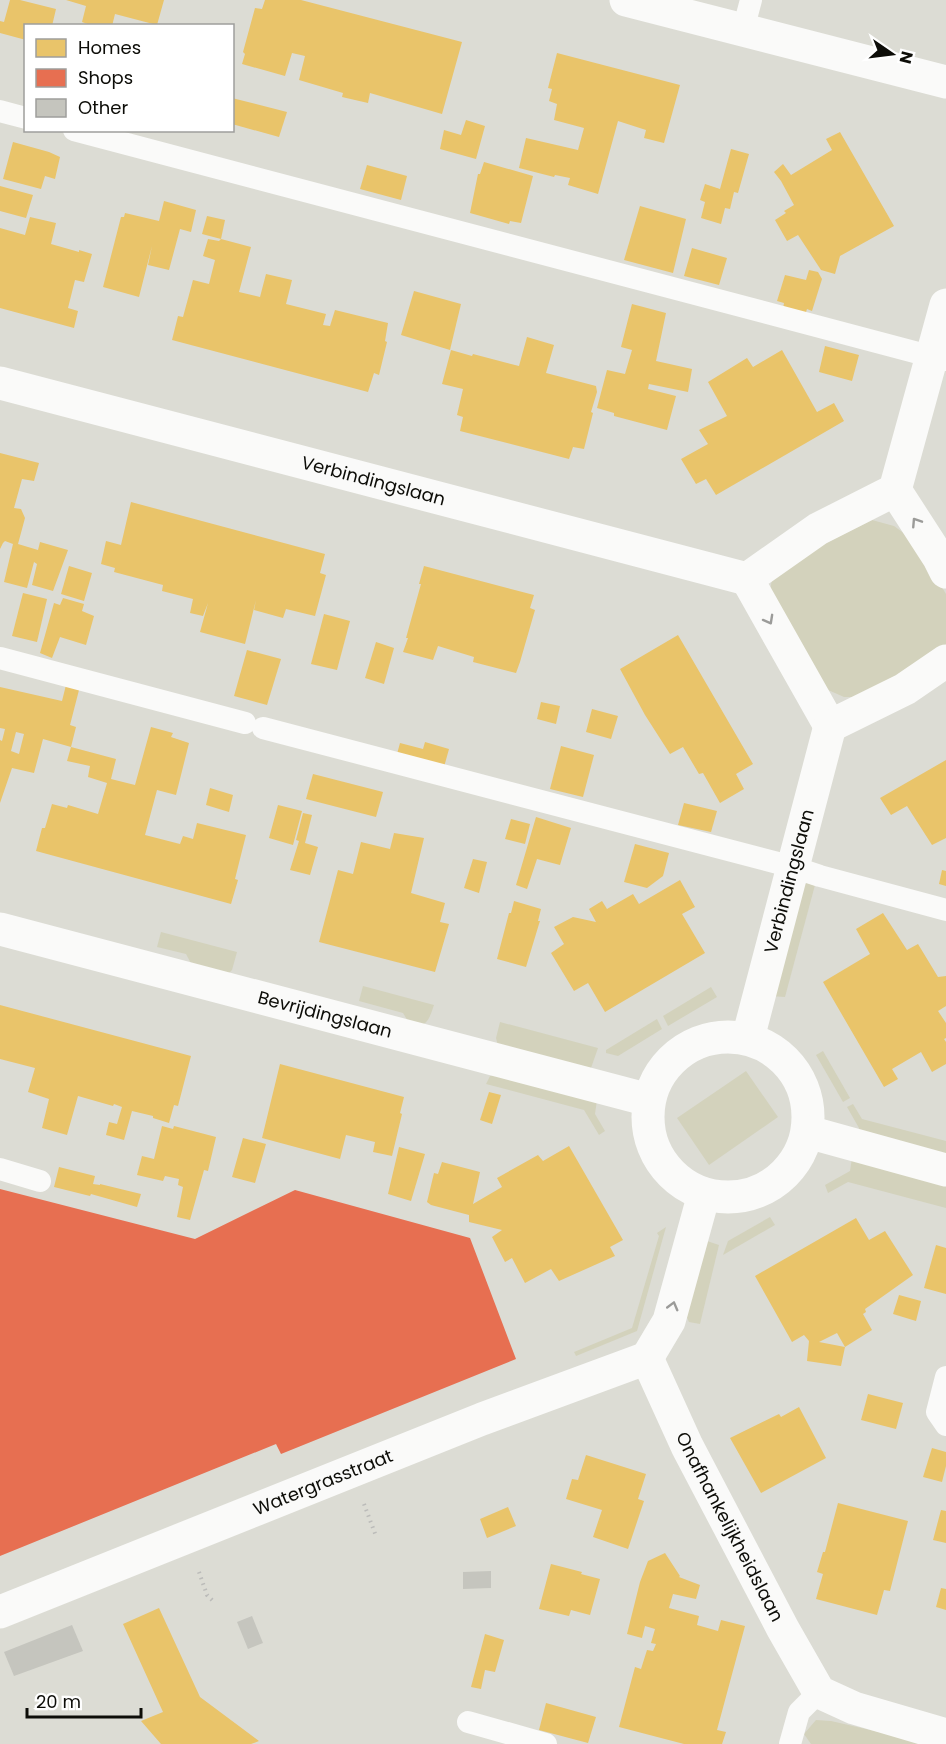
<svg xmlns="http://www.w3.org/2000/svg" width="946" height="1744" font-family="Poppins,sans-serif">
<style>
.green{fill:#d3d2bc}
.homes{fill:#e9c46a;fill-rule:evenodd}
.shops{fill:#e76f51}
.building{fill:#c5c5be}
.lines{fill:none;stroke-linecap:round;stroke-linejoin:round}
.path{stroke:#bbbbb9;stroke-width:4;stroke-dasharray:1.5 4.5;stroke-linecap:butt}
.service{stroke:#fafaf9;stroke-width:22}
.minor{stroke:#fafaf9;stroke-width:33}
.oneway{stroke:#9b9b99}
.labels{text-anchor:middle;stroke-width:6;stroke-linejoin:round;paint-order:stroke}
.street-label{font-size:18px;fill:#0d0d08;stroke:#fff}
</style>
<rect width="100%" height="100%" fill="#dcdcd4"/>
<g class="green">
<polygon points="872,520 894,526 913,540 946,594 946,647 866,697 844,697 819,686 769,595 772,580 780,566"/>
<polygon points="807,883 815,885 785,997 770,996 803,885"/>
<polygon points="161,932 237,952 232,970 227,975 194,969 186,954 157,947"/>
<path d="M 363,986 L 434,1005 C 429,1019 428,1027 411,1026 L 403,1013 L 359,1001 Z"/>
<polygon points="711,987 717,997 668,1026 663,1016"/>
<polygon points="657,1019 662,1029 618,1056 606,1053 606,1050"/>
<polygon points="500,1022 598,1048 591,1068 498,1046 496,1038"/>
<polygon points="823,1051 850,1098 843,1102 816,1055"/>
<polygon points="746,1071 778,1117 709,1165 677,1118"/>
<polygon points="499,1074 597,1100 595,1114 605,1131 599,1135 584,1110 486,1084 490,1076"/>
<polygon points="853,1104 862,1119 946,1141 946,1158 858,1134 859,1128 847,1107"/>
<polygon points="852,1158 946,1181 946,1208 848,1182 828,1193 825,1185 850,1171"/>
<polygon points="770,1217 775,1225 723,1255 728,1241"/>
<polygon points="666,1227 637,1331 576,1356 574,1352 632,1328 659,1236 657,1233"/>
<polygon points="704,1240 719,1245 700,1324 689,1322 683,1309"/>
<polygon points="816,1720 831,1721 914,1740 920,1744 811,1744 804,1734"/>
</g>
<g class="homes">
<polygon points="10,0 20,0 56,9 52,26 26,26 26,40 0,33 0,21 4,22"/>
<polygon points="66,0 164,0 157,25 115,14 112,26 93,26 82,22 86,6"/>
<polygon points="265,0 301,0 462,42 442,114 370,93 368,103 342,97 343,93 299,80 305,56 292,53 285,76 242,64 245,54 243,52 255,8 262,9"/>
<polygon points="557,53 680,85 664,143 644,138 646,130 618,121 598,194 568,185 570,178 555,175 554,177 519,168 526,138 578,150 584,128 554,120 557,104 549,101 552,89 548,88"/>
<polygon points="232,98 287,112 279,137 232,124"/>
<polygon points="466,120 485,126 476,159 440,149 444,130 461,135"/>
<polygon points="840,132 894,226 840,256 835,274 821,270 798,235 787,241 775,220 786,213 784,211 794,205 781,181 774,172 783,164 791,175 832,150 826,139"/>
<polygon points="13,142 49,152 60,157 55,179 45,176 41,189 3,179"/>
<polygon points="731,149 749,154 738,193 734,192 730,209 725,208 721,224 701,218 705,202 700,200 705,184 720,189"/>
<polygon points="484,162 533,176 521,223 510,221 509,224 470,213 478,174 480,174"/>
<polygon points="367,165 407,176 401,200 360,189"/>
<polygon points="0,186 33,195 26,218 0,211"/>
<polygon points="164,201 196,210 191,232 180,229 169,270 148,265 152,246 139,297 103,287 121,217 124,217 125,213 159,221"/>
<polygon points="640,206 686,219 673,273 624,260"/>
<polygon points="207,216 225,220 221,239 202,234"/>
<polygon points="30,217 56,223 51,244 79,252 79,250 92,254 84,282 75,280 68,308 78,311 74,328 0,308 0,228 25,235"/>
<polygon points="208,239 219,241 221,239 251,247 239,292 260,297 266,274 292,280 286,304 326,314 323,325 330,326 335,310 388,323 385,341 387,342 379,375 374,373 368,392 172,340 178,316 183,317 193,280 209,284 215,260 203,256"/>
<polygon points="692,248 727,258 719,285 684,276"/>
<polygon points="809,270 818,272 822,279 812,311 807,309 805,315 783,309 784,303 777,301 785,275 806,280"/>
<polygon points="414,291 461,304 450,350 401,335"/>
<polygon points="632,304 666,313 656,361 692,369 688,392 649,384 648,389 676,396 667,430 614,416 614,413 597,408 607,370 625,374 632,350 621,347"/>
<polygon points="527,337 554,345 546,373 596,386 597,392 591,412 593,413 584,449 573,447 569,459 460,431 463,417 457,415 463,389 442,384 451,350 472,356 473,354 519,366"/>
<polygon points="825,346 859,355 852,381 819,372"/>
<polygon points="782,350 817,412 834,403 844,421 716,495 706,479 696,484 681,459 708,444 699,430 727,416 708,382 747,358 753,367"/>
<polygon points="0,453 39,463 34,481 22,479 14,508 21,509 25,518 18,544 38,550 40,542 68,550 53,591 32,585 37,564 34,562 27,588 4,582 13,544 5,541 3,543 0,549"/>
<polygon points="131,502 325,554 320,573 326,575 315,616 286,609 283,618 254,610 256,600 245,644 200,632 208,603 203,616 190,613 193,599 162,591 163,585 114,572 115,568 101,564 106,541 121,545"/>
<polygon points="69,566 92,573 84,601 61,594"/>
<polygon points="424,566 534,595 530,608 535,610 520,662 516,673 473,662 474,657 438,646 433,660 403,652 408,638 406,638 421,584 419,584"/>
<polygon points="23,593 47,599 37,642 12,636"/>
<polygon points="63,598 84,604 82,611 94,616 86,645 60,637 52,658 40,653 54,603 60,605"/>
<polygon points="324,614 350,621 337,670 311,664"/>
<polygon points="678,635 753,764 736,774 744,789 720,803 703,773 699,774 683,747 670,754 645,715 620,669"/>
<polygon points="376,642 394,648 384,684 365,678"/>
<polygon points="247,650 281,659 267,705 234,696"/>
<path d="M 66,685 L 79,690 L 70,725 L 76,727 L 71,747 L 43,739 L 34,773 L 12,768 L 0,803 L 0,740 L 2,741 L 5,729 L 0,728 L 0,687 L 62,701 ZM 16,732 L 24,734 L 19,754 L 11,751 Z"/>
<polygon points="541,702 560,706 556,724 537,719"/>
<polygon points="592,709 618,716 611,739 586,732"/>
<polygon points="151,727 173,733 171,737 189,743 176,795 157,790 145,835 180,844 183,836 193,839 197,823 246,835 235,879 238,880 231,904 36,851 42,828 45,828 52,804 67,808 68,805 98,814 107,783 88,777 90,766 67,761 71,747 116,759 111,779 135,785"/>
<polygon points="425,742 449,749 444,767 397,754 400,743 423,749"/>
<polygon points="561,746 594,755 583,797 550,789"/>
<polygon points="946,760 946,838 932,845 907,806 891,815 880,798"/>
<polygon points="313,774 383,792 376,817 306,799"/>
<polygon points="210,788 233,795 229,812 206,805"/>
<polygon points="684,803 717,811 711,832 678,825"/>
<polygon points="278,805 302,811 293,845 269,838"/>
<polygon points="303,813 312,815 305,843 318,847 310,875 290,870 299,841 296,840"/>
<polygon points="536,817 571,828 560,865 537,859 527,889 516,885"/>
<polygon points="511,819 530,824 525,844 505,839"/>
<polygon points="394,833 424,838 411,893 445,903 440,922 449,924 435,972 319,942 338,870 353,874 361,842 390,849"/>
<polygon points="635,844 669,853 663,876 647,888 624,882"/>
<polygon points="473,859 487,862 479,893 464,888"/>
<polygon points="942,870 946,871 946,886 939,884"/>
<polygon points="680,880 695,907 682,914 705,953 605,1012 588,983 574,991 551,953 564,944 554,927 573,917 596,922 589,909 602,901 607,909 633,894 639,904"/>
<polygon points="514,901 541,909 538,921 540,921 539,924 526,967 497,959 509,913 511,913"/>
<polygon points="883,913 907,950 918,944 938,977 946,976 946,1006 938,1011 946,1023 946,1038 944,1039 946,1042 946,1064 932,1072 921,1052 892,1069 898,1079 884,1087 823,982 870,954 856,929"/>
<polygon points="0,1005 191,1056 178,1106 174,1105 169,1123 153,1118 153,1116 132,1111 124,1140 106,1135 109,1122 117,1124 122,1107 114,1104 113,1106 78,1096 67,1135 42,1128 49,1099 28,1092 35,1068 0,1059"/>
<polygon points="280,1064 404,1097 400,1113 402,1114 392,1156 373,1152 375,1142 346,1135 340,1159 262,1138"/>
<polygon points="489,1092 501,1095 492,1124 480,1120"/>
<polygon points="162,1126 173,1129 174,1126 216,1137 208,1171 204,1170 190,1220 177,1217 183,1187 178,1185 179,1179 165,1176 163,1181 137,1175 142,1156 154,1159"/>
<polygon points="243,1138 266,1144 255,1183 232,1177"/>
<polygon points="569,1146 623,1240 610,1247 615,1256 559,1281 551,1269 525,1283 512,1258 505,1262 492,1237 502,1230 469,1222 469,1215 431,1205 427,1202 434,1173 438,1174 442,1162 480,1172 473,1204 502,1187 497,1178 538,1155 543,1161"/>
<polygon points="399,1147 425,1154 411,1201 388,1194"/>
<polygon points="59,1167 95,1176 93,1184 100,1185 100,1184 141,1194 137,1207 91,1194 90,1196 54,1187"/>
<path d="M 856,1218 L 869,1240 L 885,1231 L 913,1275 L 865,1309 L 866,1312 L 863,1314 L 872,1330 L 845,1347 L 841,1366 L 807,1361 L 809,1341 L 804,1335 L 792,1342 L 755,1276 ZM 837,1333 L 845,1347 L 819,1342 Z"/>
<polygon points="936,1245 946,1248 946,1294 924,1288"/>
<polygon points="899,1295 921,1301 916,1321 893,1314"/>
<polygon points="868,1394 903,1403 896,1429 861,1420"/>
<polygon points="799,1407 826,1458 761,1493 730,1438 779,1414 781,1417"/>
<polygon points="932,1448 946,1452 946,1466 942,1482 923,1477"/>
<polygon points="586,1455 646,1474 638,1499 644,1501 628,1549 593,1537 602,1510 566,1499 572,1479 578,1480"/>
<polygon points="838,1503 908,1521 890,1591 884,1590 877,1615 816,1599 823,1574 817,1572 823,1552 825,1552"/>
<polygon points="508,1507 516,1526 487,1538 480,1519"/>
<polygon points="941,1510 946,1511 946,1543 933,1540"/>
<polygon points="665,1553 680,1576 679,1577 700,1585 696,1599 673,1594 669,1608 699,1616 697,1625 718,1631 721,1620 745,1626 717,1730 726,1732 722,1744 684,1744 619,1727 635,1667 641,1669 647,1650 653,1651 656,1644 651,1643 655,1629 645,1626 642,1638 627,1634 640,1582 648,1561"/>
<polygon points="551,1564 582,1572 581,1574 600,1579 590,1615 571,1610 569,1616 539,1609"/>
<polygon points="941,1588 946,1589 946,1610 936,1607"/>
<polygon points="159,1608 200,1697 259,1741 251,1744 161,1744 141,1721 163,1712 123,1624"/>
<polygon points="485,1634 504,1640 495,1672 485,1670 481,1689 471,1687"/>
<polygon points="546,1703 596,1717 588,1743 539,1730"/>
</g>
<polygon class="shops" points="0,1189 195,1239 295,1190 470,1238 516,1359 281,1454 276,1444 0,1556"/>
<g class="building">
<polygon points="491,1571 491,1588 463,1589 463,1572"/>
<polygon points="252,1616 263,1643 248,1649 237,1622"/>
<polygon points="72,1625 83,1651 14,1676 4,1652"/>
</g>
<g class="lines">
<g class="path">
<polyline points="364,1504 376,1536"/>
<polyline points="199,1572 207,1595 213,1601"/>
</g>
<g class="service">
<polyline points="743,30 751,0"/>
<polyline points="0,111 26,118"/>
<polyline points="74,130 945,360"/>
<polyline points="0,658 245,723"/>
<polyline points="263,728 793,867 820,876 946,910"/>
<polyline points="0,1169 40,1181"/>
<polyline points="946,1377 937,1412 946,1425"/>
<polyline points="468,1722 546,1744"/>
<polyline points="790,1744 799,1712 819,1692"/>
</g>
<g class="minor">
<polyline points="626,0 946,82"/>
<path id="s1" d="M 0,383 L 747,579"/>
<polyline points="895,490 946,305"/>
<polyline points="946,572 939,558 895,490 818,529 747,579 830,726 905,689 946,661"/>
<path id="s2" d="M 0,929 L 649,1100"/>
<circle cx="728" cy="1117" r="80"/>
<path id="s3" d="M 748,1038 L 830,726"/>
<polyline points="808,1132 946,1170"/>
<path id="s4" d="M 647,1358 L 687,1446 L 783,1629 L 819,1692 L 854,1708 L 946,1735"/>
<polyline points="647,1358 669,1321 704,1194"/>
<path id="s5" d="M 0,1612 L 482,1419 L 647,1358"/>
</g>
</g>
<defs><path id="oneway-chevron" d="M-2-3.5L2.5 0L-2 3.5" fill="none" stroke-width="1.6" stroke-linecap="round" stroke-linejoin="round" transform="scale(1.5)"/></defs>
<g class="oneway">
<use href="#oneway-chevron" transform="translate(916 522) rotate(-123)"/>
<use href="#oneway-chevron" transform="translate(769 620) rotate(61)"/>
<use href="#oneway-chevron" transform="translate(673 1306) rotate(-75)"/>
</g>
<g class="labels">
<g class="street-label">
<text dy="6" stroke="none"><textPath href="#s1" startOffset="386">Verbindingslaan</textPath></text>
<text dy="6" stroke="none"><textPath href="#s3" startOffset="162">Verbindingslaan</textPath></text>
<text dy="6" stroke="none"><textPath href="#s2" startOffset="336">Bevrijdingslaan</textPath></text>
<text dy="6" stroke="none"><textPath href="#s5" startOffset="348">Watergrasstraat</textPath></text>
<text dy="6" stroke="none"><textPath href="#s4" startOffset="188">Onafhankelijkheidslaan</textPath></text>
</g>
</g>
<rect x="24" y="24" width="210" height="108" fill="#ffffff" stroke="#9e9e9c" stroke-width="1.5"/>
<rect x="36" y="39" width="30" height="18" fill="#e9c46a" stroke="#9e9e9c" stroke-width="1.5"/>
<text x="78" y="54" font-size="18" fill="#0d0d08">Homes</text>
<rect x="36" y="69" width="30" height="18" fill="#e76f51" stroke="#9e9e9c" stroke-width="1.5"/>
<text x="78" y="84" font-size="18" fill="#0d0d08">Shops</text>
<rect x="36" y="99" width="30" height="18" fill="#c5c5be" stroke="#9e9e9c" stroke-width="1.5"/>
<text x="78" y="114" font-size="18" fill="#0d0d08">Other</text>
<g transform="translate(892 54) rotate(104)" stroke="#ffffff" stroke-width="4.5" paint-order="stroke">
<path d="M0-4.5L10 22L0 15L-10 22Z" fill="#0d0d08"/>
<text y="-9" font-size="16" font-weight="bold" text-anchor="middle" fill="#0d0d08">N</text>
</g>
<path d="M27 1708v9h114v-9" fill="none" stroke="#0d0d08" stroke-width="3"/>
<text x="36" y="1708" font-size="18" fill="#0d0d08" stroke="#ffffff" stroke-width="4.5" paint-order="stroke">20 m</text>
</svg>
